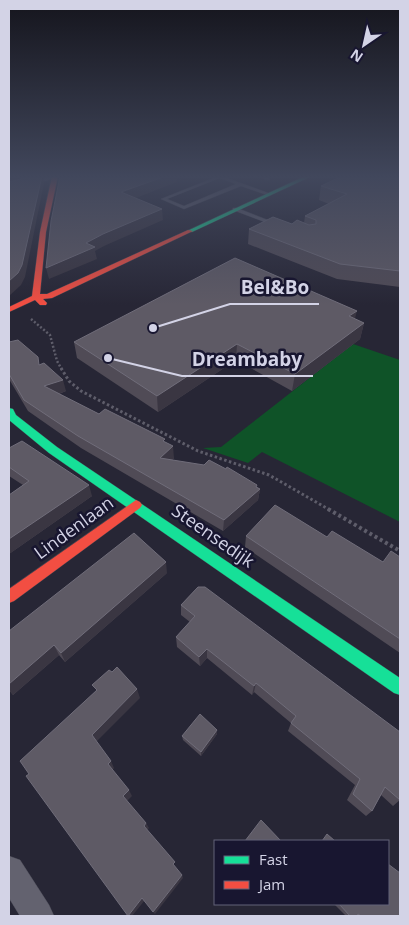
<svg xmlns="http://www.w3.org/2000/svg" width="409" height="925" font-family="'Open Sans',sans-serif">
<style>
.green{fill:#0f5328}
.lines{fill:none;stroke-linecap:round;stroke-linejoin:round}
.lane-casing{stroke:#434350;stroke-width:1}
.street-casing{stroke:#434350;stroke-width:1}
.fast-casing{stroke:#434350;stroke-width:1}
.jam-casing{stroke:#434350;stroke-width:1}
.path-far2{stroke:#5e5d6a;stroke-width:2.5;stroke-dasharray:2 2;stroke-linecap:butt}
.path-far1{stroke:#5e5d6a;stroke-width:3;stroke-dasharray:2.5 2.5;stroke-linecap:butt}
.path{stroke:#5e5d6a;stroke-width:4;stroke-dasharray:3 3;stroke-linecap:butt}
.lane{fill:#63626f;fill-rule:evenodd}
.street{fill:#63626f;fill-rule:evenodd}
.fast{fill:#16e098;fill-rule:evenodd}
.jam{fill:#f24e42;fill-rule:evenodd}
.wall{fill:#504b56}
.shaded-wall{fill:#3a3642}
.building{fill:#5e5a65;stroke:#706d7a}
.labels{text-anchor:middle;stroke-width:5;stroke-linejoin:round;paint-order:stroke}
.street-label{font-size:18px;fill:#d3d3e6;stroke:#181630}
.leader{fill:none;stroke:#d3d3e6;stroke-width:2}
.callout-dot{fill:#d3d3e6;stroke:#181630;stroke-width:2}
.callout-label{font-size:19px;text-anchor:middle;font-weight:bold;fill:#d3d3e6;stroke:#181630;stroke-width:5;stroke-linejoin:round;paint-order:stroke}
</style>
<rect width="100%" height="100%" fill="#272635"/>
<polygon class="green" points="353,344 400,360 400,522 262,452 248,463 203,448 221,447"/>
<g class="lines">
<defs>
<g id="lane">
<path d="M 215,176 L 224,176 L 224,177 L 271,194 L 267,195 L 241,186 L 184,209 L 161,199 L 216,177 ZM 220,178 L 236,184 L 184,206 L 167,199 Z"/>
<polygon points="257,176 263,176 270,179 268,180"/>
<polygon points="233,208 237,208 278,224 273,225 233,210"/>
</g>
<g id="street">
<polygon points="49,176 59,177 9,191 9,185"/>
<polygon points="9,856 20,860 49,905 54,916 20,916 9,898"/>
</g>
<g id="fast">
<polygon points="305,176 312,176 192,232 187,231"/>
<polygon points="9,408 13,409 16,415 57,447 400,678 400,695 394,693 49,453 9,420"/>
</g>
<g id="jam">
<polygon points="52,176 58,176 46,232 40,294 47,294 188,230 193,231 52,298 43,299 47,303 46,305 40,305 35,300 9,312 9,307 32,296 40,232"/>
<polygon points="136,500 140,502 142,505 140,508 14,601 9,603 9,589"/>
</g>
</defs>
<use href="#lane" class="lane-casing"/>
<use href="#street" class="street-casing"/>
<use href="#fast" class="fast-casing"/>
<use href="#jam" class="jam-casing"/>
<polyline class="path-far2" points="31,319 50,335 57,361 62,370"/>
<polyline class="path-far1" points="61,368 69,381 81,391 198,451 269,475 330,510"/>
<polyline class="path" points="328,509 400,551"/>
<use href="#lane" class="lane"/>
<use href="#street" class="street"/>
<use href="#fast" class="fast"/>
<use href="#jam" class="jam"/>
</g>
<g class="wall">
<polygon points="400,176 400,287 337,279 248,244 249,229 292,224 304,223 305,216 329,204 319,200 321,186"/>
<polygon points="355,319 364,323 360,339 292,391 236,360 158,412 77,358 74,342"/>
<polygon points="40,365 66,391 59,394 99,414 165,442 174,458 172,460 257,487 260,489 258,500 223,531 81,448 28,411 9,379 9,369"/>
<polygon points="9,448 92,496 9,554 9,495 23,485 9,476"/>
<polygon points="246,536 327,537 383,562 400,557 400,653 245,547"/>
<polygon points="167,573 65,662 59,655 13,695 9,690 9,631"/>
<polygon points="198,587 400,800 393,806 381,795 372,811 366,816 347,800 355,785 288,731 291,723 254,692 252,695 207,658 200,666 177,647 176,637 190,622 181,615 181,605"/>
<polygon points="217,730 217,734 201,756 183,740 182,736"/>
<polygon points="334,904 388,904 400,916 346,916"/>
</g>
<g class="shaded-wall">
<polygon points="9,176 41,176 9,183"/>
<polygon points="42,176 43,176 44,183 25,277 21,285 9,296 9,281"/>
<polygon points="166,176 183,176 177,178 177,182 123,203 121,192"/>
<polygon points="162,209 163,220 104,246 95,251 97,259 49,279 46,268 86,243 103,234"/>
<polygon points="357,311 353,326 349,316"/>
<polygon points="364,323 360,339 292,391 295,374"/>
<polygon points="237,344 236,360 158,412 157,396"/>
<polygon points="63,380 66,391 47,398 44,386"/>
<polygon points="173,446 174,458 161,470 160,458"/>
<polygon points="89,485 92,496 9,554 9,539"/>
<polygon points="257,485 257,492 260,489 258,500 223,531 224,520"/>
<polygon points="166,562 167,573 65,662 61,653"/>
<polygon points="54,645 59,655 13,695 9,690 9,684"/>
<polygon points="207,649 207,658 200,666 199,657"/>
<polygon points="256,683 254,692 252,695 254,686"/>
<polygon points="137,689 140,698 95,743 92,735"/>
<polygon points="217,730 217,734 201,756 201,752"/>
<polygon points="111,761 114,768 112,771 108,764"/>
<polygon points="129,790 132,796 126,802 123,796"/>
<polygon points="146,823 149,828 146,831 144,826"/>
<polygon points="182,875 183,878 155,914 153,912"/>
<polygon points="142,898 145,900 132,916 128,916"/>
</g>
<g class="building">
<polygon points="32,176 42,176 22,265 18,273 9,281 9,182"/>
<polygon points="60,176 166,176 121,192 162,209 103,234 86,243 95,247 46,268 51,221"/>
<polygon points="342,176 400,176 400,271 340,264 249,229 273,217 292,224 297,220 309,225 316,224 316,220 305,216 347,194 321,186"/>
<polygon points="235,258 357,311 349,316 364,323 295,374 237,344 157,396 74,342"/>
<polygon points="18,340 38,357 39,365 44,363 63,380 44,386 99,414 105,409 165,439 163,441 173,446 160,458 204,465 209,460 226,469 227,467 257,485 256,487 260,489 224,520 78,436 24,400 9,374 9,342"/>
<polygon points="22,441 89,485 9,539 9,495 29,481 9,467 9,448"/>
<polygon points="275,505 327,537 332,531 383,562 391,551 400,557 400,639 246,536"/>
<polygon points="134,533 166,562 61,653 54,645 9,684 9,631"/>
<polygon points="198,587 205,587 400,732 400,800 385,787 372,811 353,794 360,779 291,723 296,716 256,683 254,686 207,649 199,657 176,637 195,616 181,605"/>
<polygon points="117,667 137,689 92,735 111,761 108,764 129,790 123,796 146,823 144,826 175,862 173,864 182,875 153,912 142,898 128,916 26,776 29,774 20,761 97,690 92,685 109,670 112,672"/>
<polygon points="200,714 217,730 201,752 182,736"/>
<polygon points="261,820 281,841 245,841"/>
<polygon points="327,834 335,841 322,841"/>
<polygon points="388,864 400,873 400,916 361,916 358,914 357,916 350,916 339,904 388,904"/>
</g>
<linearGradient id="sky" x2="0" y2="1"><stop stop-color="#15151d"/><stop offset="0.58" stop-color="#41475c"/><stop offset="1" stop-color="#41475c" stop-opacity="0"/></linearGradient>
<rect width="409" height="305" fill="url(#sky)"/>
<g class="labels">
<g class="street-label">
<text transform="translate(74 528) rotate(-36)" y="6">Lindenlaan</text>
<text transform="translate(213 536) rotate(35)" y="6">Steensedijk</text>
</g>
</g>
<path class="leader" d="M153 328L230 304H319M108 358L182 376H313"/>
<g class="callout-dot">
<circle cx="153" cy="328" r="5"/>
<circle cx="108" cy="358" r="5"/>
</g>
<g class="callout-label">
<text x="275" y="294">Bel&amp;Bo</text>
<text x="247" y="366">Dreambaby</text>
</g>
<rect width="409" height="925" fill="none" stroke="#d3d3e6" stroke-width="20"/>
<rect x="214" y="840" width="175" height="65" fill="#181630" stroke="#636279"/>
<rect x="224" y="856" width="25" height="8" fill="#16e098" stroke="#636279"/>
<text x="259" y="865" font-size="15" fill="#d3d3e6">Fast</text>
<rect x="224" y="881" width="25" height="8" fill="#f24e42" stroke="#636279"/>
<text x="259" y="890" font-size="15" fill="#d3d3e6">Jam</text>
<g transform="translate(364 45) rotate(214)" stroke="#181630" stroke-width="4" paint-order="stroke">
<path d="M0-4L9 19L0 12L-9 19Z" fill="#d3d3e6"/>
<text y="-8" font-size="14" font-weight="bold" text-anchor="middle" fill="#d3d3e6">N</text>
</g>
</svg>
